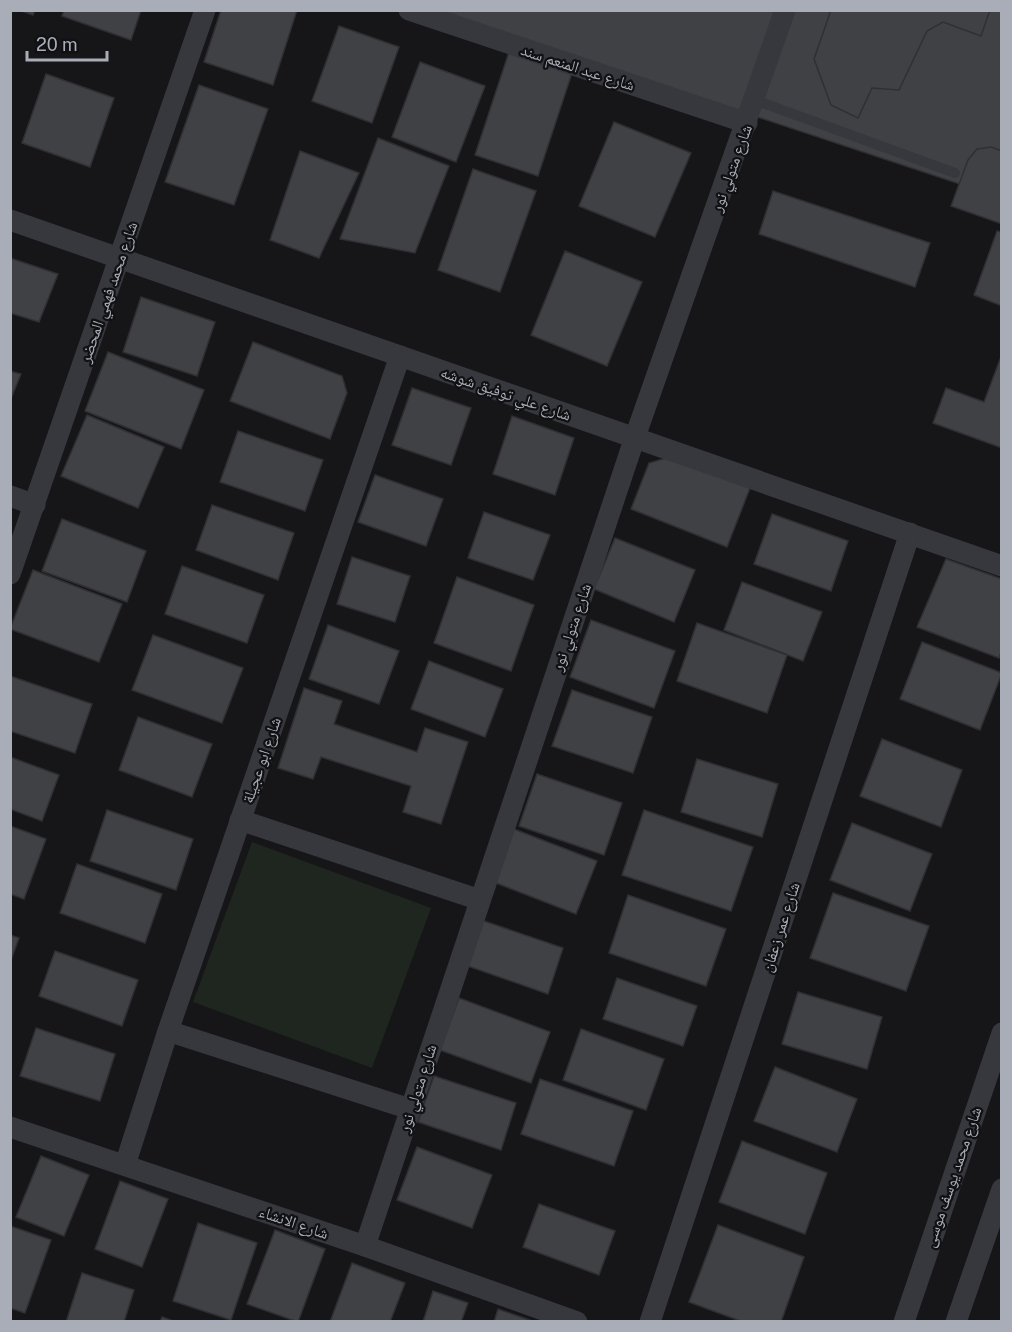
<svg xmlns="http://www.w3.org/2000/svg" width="1012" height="1332" font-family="'Public Sans','Noto Naskh Arabic',sans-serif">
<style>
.green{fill:#1e261f}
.building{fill:#404145;stroke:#303034;stroke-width:1.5}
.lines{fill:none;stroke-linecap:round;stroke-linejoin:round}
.service{stroke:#37383d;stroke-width:10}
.minor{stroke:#37383d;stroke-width:21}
.labels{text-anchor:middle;stroke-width:4.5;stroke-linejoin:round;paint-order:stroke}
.street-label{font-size:16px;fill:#a8adb8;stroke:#111113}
</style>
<rect width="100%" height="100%" fill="#161618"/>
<polygon class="green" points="252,842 431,908 372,1068 193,1002"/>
<g class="building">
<polygon points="19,10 35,10 33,15"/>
<polygon points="64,10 141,10 131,40 62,16"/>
<polygon points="221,10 297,10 273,85 204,62"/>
<polygon points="434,10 1002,10 1002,198"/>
<polygon points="831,10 990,10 981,36 943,22 927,31 899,90 872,88 858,118 831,105 814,59"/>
<polygon points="339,26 399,47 372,123 312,101"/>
<polygon points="509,52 572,73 538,176 475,155"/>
<polygon points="420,62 485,86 456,162 392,137"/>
<polygon points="46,74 114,98 90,167 22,143"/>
<polygon points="199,85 268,109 234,205 165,182"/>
<polygon points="614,122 691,153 655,237 579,206"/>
<polygon points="378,138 449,166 415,253 340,239"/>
<polygon points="991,147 1002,151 1002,224 951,206 968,160 977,149"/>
<polygon points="300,151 359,173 319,258 270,240"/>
<polygon points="473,169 536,191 500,292 438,270"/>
<polygon points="773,191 930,243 915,287 759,234"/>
<polygon points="997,231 1002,232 1002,306 974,295"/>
<polygon points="565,251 642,282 607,366 531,335"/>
<polygon points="10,258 58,274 39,322 10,313"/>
<polygon points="141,297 215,322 197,376 123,352"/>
<polygon points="253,342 342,376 347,393 330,439 230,401"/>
<polygon points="108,352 204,390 181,449 85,411"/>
<polygon points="1002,354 1002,448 933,423 946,388 984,402"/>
<polygon points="10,371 21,374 10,401"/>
<polygon points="412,388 471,408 451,465 392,445"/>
<polygon points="87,415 164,447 138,508 61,476"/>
<polygon points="512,416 574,438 555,495 493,474"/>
<polygon points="238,431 323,460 305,511 220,482"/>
<polygon points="669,457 750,488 727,547 631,509 649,463"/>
<polygon points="375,475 443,499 426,546 358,522"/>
<polygon points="212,505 294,533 278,580 196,550"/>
<polygon points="484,512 550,535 533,580 468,558"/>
<polygon points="772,514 848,541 831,591 754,564"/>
<polygon points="62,519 146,551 127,602 42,571"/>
<polygon points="615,538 695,570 674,622 594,589"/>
<polygon points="352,557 410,576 395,622 337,604"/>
<polygon points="946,559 1002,579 1002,650 999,658 917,627"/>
<polygon points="182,566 264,595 247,643 165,614"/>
<polygon points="33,570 122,604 99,662 10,629"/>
<polygon points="457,577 534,605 511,671 434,643"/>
<polygon points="742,582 822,612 803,661 724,630"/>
<polygon points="591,620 675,651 654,708 570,677"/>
<polygon points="697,623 787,655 767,713 677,681"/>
<polygon points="328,625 399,651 379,704 309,679"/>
<polygon points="153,635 243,668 222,723 132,690"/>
<polygon points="922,642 1002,673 980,730 900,699"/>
<polygon points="429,661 503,689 485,737 411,709"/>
<polygon points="10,676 92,704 75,753 10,731"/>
<polygon points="304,688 342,701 334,724 417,752 425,728 468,742 441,824 403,812 411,786 321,757 313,779 278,768"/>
<polygon points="572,690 652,717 633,773 552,746"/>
<polygon points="138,717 212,744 192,797 119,770"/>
<polygon points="882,739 962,770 941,827 860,796"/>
<polygon points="10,757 59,775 42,821 10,809"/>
<polygon points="697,759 778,784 762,837 681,812"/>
<polygon points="537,774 622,803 604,855 519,826"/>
<polygon points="107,810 193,839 176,890 90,861"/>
<polygon points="644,810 753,847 731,911 622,875"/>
<polygon points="852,823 932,854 910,911 830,880"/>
<polygon points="10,826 46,839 24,899 10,894"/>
<polygon points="511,828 597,861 576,914 491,881"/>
<polygon points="77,864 162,894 145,943 60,913"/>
<polygon points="833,893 929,926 906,991 810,958"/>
<polygon points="628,895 726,929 706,986 609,953"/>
<polygon points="481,920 563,948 548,994 465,965"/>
<polygon points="10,935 19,938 10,963"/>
<polygon points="55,951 138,980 122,1026 39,996"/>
<polygon points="617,978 697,1006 683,1046 603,1019"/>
<polygon points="798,992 882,1017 867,1069 782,1044"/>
<polygon points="459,998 550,1032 531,1083 440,1050"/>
<polygon points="36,1028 115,1054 100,1101 20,1076"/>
<polygon points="581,1029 664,1059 646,1110 563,1080"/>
<polygon points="775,1067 857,1099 837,1152 754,1121"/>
<polygon points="434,1076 516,1103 501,1150 418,1122"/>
<polygon points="540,1079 633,1111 614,1166 521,1134"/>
<polygon points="742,1141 827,1173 805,1234 719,1202"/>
<polygon points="417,1147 492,1175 472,1228 397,1200"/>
<polygon points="41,1156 89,1175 64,1236 16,1217"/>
<polygon points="120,1181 168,1199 142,1267 95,1249"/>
<polygon points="539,1204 615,1231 599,1275 523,1247"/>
<polygon points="198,1223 257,1243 231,1320 173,1301"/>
<polygon points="718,1225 804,1257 781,1322 743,1322 689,1302"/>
<polygon points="10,1226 51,1240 25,1313 10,1308"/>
<polygon points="275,1230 325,1249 298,1322 247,1304"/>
<polygon points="352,1263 405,1283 390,1322 330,1322"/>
<polygon points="82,1273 134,1290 124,1322 66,1322"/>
<polygon points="433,1291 468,1303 461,1322 423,1322"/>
<polygon points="498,1309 535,1322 494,1322"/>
<polygon points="162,1317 176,1322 160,1322"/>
</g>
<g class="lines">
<polyline class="service" points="755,100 955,173"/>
<g class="minor">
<polyline points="409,10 747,123"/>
<polyline points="10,220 1002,566"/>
<polyline points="10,496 35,505"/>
<polyline points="10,574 205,10"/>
<polyline points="240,820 480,900"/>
<polyline points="168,1031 410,1109"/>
<polyline points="10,1127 365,1246 577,1322"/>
<polyline points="125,1165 168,1031 400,356"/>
<polyline points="365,1246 635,437 785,10"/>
<polyline points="650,1322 910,533"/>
<polyline points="904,1322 1002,1033"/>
<polyline points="956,1322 1002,1189"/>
</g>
</g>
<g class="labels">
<g class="street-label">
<text transform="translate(578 67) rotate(18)" y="6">شارع عبد المنعم سند</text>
<text transform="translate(731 168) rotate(-70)" y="6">شارع متولي نور</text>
<text transform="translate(108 292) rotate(-71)" y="6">شارع محمد فهمي المحضر</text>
<text transform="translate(506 393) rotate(19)" y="6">شارع علي توفيق شوشه</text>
<text transform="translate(571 627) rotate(-71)" y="6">شارع متولي نور</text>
<text transform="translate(261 760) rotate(-71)" y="6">شارع ابو عجيلة</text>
<text transform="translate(780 927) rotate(-72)" y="6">شارع عمر زعفان</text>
<text transform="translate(417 1088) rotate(-72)" y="6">شارع متولي نور</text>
<text transform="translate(952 1177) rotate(-71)" y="6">شارع محمد يوسف موسى</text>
<text transform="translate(294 1222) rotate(19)" y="6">شارع الانشاء</text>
</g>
</g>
<rect width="1012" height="1332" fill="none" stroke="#a8adb8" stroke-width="24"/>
<path d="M27 51v9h80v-9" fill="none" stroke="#a8adb8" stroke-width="3"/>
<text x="36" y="51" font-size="18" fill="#a8adb8" stroke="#111113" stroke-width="4.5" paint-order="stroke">20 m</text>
</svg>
